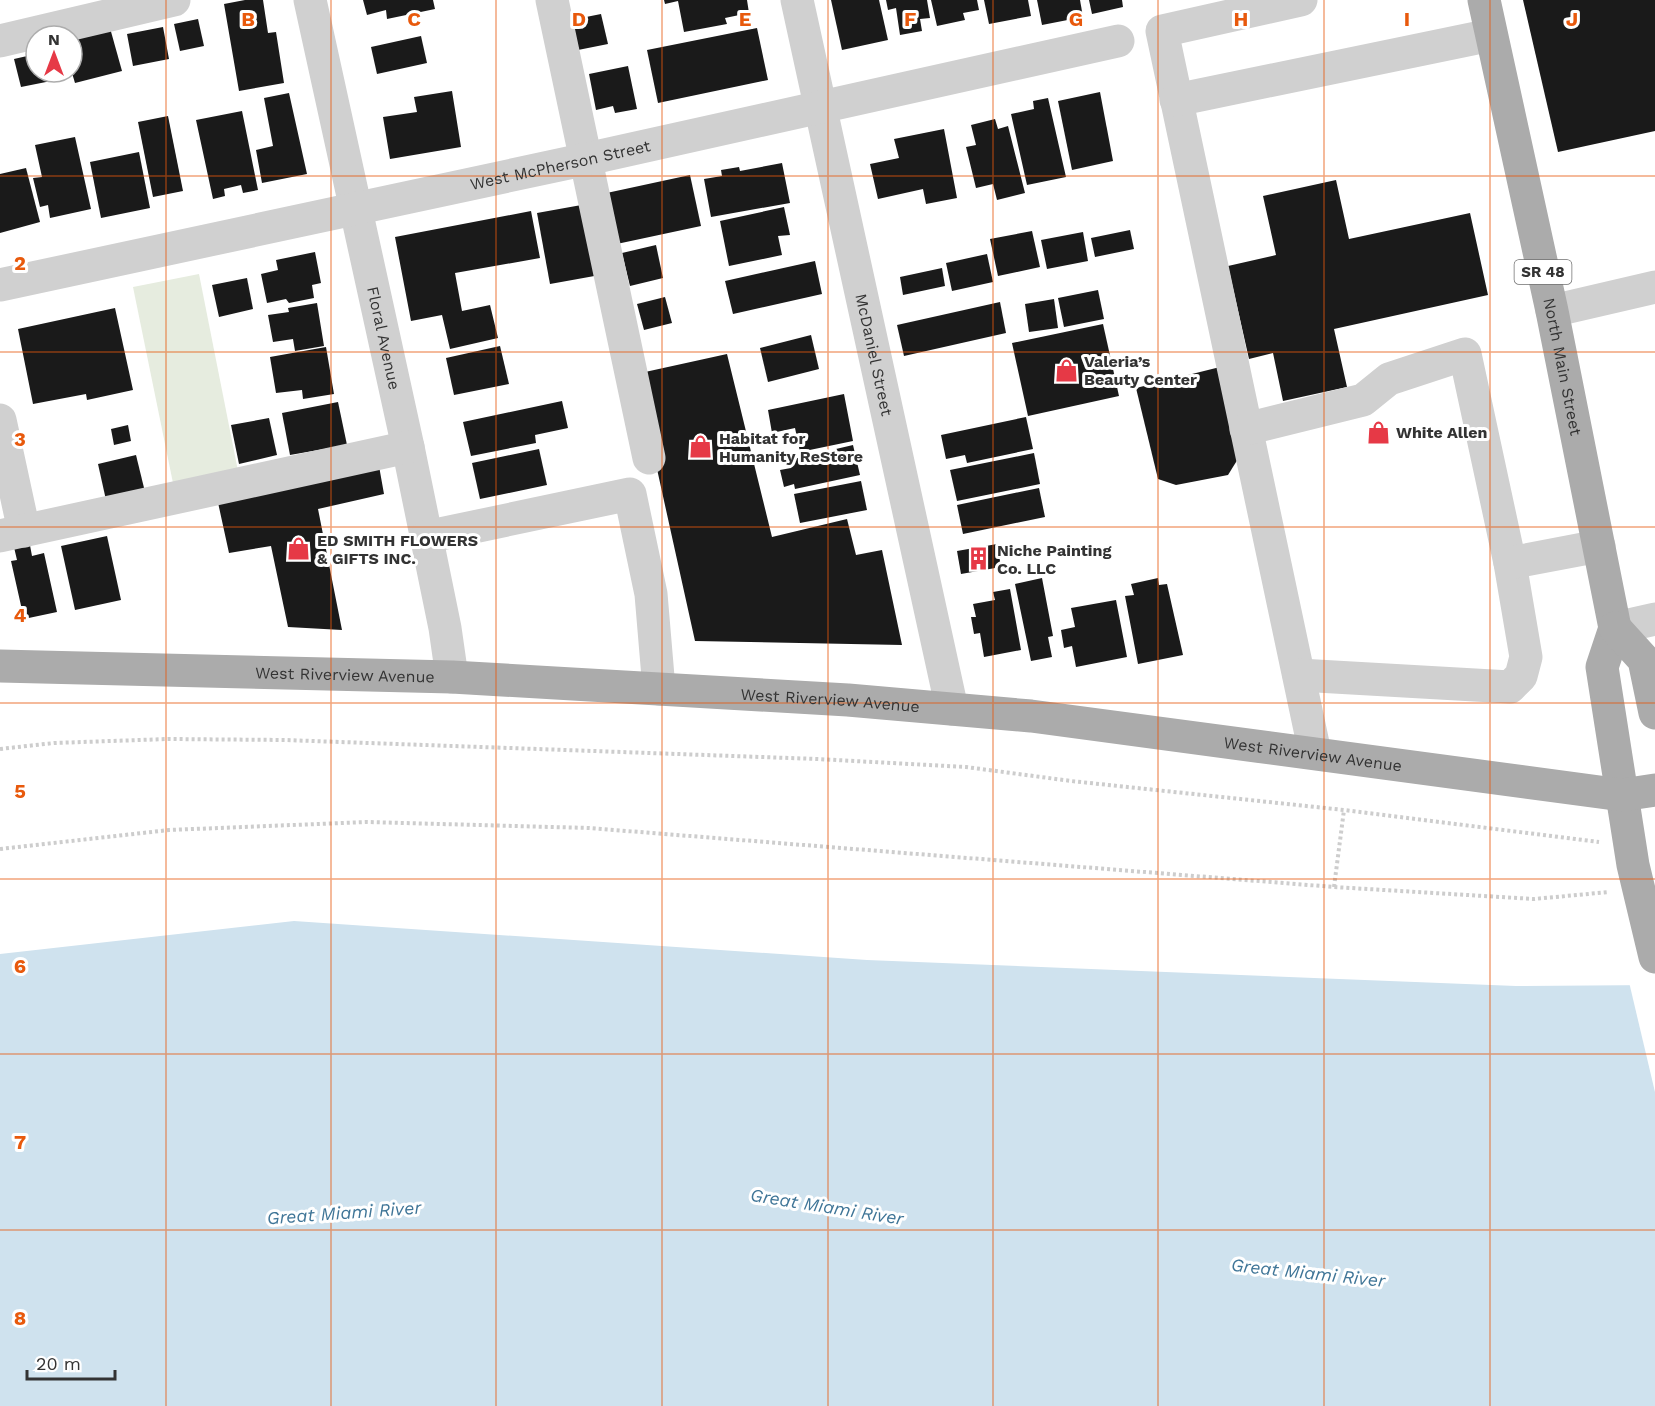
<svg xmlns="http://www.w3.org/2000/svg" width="1655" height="1406" font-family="'Work Sans',sans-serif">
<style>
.green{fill:#e6ecdf}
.water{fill:#cfe2ee}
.pier{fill:#fff}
.building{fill:#1a1a1a}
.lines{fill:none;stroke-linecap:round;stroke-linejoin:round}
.path{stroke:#cdcdcd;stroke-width:4;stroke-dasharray:3 3;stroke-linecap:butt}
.minor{stroke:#d0d0d0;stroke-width:33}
.major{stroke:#ababab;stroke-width:33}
.grid{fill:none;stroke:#e8590c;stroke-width:1.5;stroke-opacity:0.55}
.labels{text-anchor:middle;stroke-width:6;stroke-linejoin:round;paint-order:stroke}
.shield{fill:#fff;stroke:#707070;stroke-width:1.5}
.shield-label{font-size:15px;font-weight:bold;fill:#333}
.street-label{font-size:16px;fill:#333;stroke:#fff}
.poi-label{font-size:16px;font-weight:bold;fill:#333;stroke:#fff;text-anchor:start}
.water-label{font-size:18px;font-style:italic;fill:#3f7597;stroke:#fff}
.grid-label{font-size:20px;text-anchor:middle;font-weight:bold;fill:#e8590c;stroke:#fff;stroke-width:6;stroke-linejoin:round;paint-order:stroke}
</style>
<rect width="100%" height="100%" fill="#fff"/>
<polygon class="green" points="199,274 239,476 174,488 133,287"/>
<polygon class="water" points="294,921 867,960 1516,986 1655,985 1655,1406 0,1406 0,954"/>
<polygon class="pier" points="1629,982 1655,982 1655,1092"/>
<g class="building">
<polygon points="245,0 263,0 268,33 276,32 284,83 239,91 224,4"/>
<polygon points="363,0 433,0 435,9 387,19 386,10 367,15"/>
<polygon points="664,0 747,0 749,13 725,18 727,24 684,32 678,1 665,4"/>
<polygon points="831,0 879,0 888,40 842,50"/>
<polygon points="886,0 927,0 930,18 920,19 922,31 900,35 896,8 888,10"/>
<polygon points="931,0 977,0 979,10 963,13 965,20 937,26"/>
<polygon points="984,0 1028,0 1031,16 989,24"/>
<polygon points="1037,0 1080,0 1083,17 1042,25"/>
<polygon points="1089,0 1122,0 1123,7 1092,14"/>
<polygon points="1523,0 1655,0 1655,131 1558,152"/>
<polygon points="601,14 608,44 578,50 571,20"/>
<polygon points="198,19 204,46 180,51 174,24"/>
<polygon points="163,27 169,59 133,66 127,34"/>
<polygon points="110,28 122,71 75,83 72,73 72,38"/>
<polygon points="757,28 768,80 658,103 647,50"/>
<polygon points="421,36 427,63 377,74 371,47"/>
<polygon points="36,54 36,72 49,72 51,81 21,87 14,59"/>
<polygon points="628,66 637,109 615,113 613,106 596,110 589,74"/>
<polygon points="452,91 461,147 390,159 383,117 417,112 414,97"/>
<polygon points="1100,92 1113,161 1072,170 1058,101"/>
<polygon points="289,93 307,174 262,183 256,150 273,146 264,98"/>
<polygon points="1048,98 1066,177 1027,185 1011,114 1034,109 1033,101"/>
<polygon points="242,111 258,190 243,193 241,185 224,189 225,196 213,199 196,120"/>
<polygon points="168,116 183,191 153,197 138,122"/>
<polygon points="995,119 998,129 1008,126 1025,193 997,200 993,184 976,188 966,147 976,145 971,125"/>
<polygon points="944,129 957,198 926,204 923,189 878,199 870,164 899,158 894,139"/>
<polygon points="75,137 91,209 50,218 48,205 40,207 33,178 42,177 35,145"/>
<polygon points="139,152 150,208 101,218 90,162"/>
<polygon points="782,163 790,203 711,217 704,179 722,176 721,170 739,167 740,171"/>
<polygon points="26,168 40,222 0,233 0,174"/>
<polygon points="690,175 701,226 612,245 602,194"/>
<polygon points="1336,180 1349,239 1470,213 1488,295 1334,329 1347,387 1283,401 1273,353 1249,359 1228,266 1276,255 1263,196"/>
<polygon points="587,204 600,275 550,284 537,213"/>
<polygon points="784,207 790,235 778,236 782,255 729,266 720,221"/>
<polygon points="531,211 540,258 455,273 462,311 490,305 498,338 450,349 442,315 411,321 395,237"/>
<polygon points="1130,230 1134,249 1095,257 1091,238"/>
<polygon points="1032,231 1040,267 998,276 990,239"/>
<polygon points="1083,232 1088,261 1047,269 1041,240"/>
<polygon points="656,245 663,278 630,286 622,253"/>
<polygon points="315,252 321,283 312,285 314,298 289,303 286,299 267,303 261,274 278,270 276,260"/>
<polygon points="987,254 993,282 952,291 946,263"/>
<polygon points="815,261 822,294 733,314 725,281"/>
<polygon points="942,268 945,286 903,295 900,277"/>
<polygon points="247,278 253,309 219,317 212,285"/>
<polygon points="1098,290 1104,319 1064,327 1058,298"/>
<polygon points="665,297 672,323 644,330 637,304"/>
<polygon points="1054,299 1058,328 1029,332 1025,304"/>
<polygon points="1000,302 1006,333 904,356 897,325"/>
<polygon points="317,303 324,346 295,351 293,339 273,342 268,315 289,312 288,308"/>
<polygon points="115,308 133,390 87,400 86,394 33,404 18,329"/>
<polygon points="1103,324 1119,396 1028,416 1012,343"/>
<polygon points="811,335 819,369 768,382 760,348"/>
<polygon points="500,346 509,384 454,395 446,358"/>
<polygon points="326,347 334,394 303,399 302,390 276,393 270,357"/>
<polygon points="727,354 772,537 847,519 856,555 882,550 902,645 695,641 636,374"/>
<polygon points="1220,367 1241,454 1228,475 1176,485 1158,479 1136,388"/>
<polygon points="844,394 853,441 800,452 795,428 772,433 768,410"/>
<polygon points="562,401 568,428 535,435 536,443 471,456 463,422"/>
<polygon points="338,402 347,445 290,455 282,413"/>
<polygon points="1026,417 1033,449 967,463 965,455 946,459 941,435"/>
<polygon points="269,418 277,455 239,464 231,425"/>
<polygon points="128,425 131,441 114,445 111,429"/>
<polygon points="853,445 860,475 795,489 794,484 784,487 780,470 791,468 789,460"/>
<polygon points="539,449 547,485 480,499 472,463"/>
<polygon points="1034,453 1040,484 957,501 950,470"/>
<polygon points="136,455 145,492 106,500 98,464"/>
<polygon points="379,466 384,494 318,509 342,630 288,627 271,546 229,553 217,498"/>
<polygon points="861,481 867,510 800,523 794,494"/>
<polygon points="1039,488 1045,517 963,534 957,505"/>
<polygon points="107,536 121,600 75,610 61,546"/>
<polygon points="29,540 32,556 44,553 57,612 24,619 11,561 17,560 13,543"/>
<polygon points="997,544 1001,567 961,574 957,551"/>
<polygon points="1042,578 1053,636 1048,637 1052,657 1031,661 1015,584"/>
<polygon points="1158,578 1159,585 1167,584 1183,655 1138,664 1125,596 1134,595 1131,584"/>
<polygon points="1010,589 1021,650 984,657 980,633 974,634 971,617 976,617 973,604 995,600 993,592"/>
<polygon points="1116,600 1127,657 1076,667 1072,646 1064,648 1061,630 1075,627 1071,608"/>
</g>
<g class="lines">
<g class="path">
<polyline points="0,749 54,743 168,739 285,740 817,759 966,767 1071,781 1344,810 1599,842"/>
<polyline points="0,849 169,830 367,822 589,828 1334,887 1534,899 1609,892"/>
<polyline points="1334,887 1344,810"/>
</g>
<g class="minor">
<path id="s1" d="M 310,0 L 408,447 L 445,628 L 452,677"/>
<polyline points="552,0 649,458"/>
<path id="s2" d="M 797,0 L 952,709"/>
<polyline points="1301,0 1162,31 1315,753"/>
<polyline points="0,41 174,0"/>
<polyline points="1176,100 1491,35"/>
<path id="s3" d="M 0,285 L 587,159 L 1118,41"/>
<polyline points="1552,311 1655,287"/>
<polyline points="0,420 24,531"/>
<polyline points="1246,429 1363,400 1389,379 1465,354 1510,563 1526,657 1521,676 1510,687 1299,675"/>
<polyline points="0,536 408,447"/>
<polyline points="426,537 630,494 651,594 659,689"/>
<polyline points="1510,563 1599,546"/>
<polyline points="1615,628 1655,619"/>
</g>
<g class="major">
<path id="s4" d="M 1484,0 L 1552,311 L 1615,628 L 1602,667 L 1633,865 L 1655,957"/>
<polyline points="1615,628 1644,660 1655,713"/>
<path id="s5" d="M 0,666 L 452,677 L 848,700 L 1031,716 L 1622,795 L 1655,790"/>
</g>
</g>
<path class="grid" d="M 166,0 L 166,1406M 331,0 L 331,1406M 496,0 L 496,1406M 662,0 L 662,1406M 828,0 L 828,1406M 993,0 L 993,1406M 1158,0 L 1158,1406M 1324,0 L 1324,1406M 1490,0 L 1490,1406M 0,176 L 1655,176M 0,352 L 1655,352M 0,527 L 1655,527M 0,703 L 1655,703M 0,879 L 1655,879M 0,1054 L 1655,1054M 0,1230 L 1655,1230"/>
<defs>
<symbol id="shop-bare" viewBox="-9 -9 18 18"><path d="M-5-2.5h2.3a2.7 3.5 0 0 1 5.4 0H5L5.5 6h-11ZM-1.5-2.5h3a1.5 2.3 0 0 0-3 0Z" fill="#e63946" stroke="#fff" stroke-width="2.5" paint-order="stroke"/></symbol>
<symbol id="building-bare" viewBox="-9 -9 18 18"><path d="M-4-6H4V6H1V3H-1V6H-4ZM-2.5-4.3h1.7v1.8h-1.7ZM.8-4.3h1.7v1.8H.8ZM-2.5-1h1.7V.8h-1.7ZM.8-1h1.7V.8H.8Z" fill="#e63946" stroke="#fff" stroke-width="2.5" paint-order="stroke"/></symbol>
</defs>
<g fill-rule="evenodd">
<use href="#shop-bare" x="1050" y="354" width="33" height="33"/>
<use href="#shop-bare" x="1362" y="416" width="33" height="33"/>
<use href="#shop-bare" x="684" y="430" width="33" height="33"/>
<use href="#shop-bare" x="282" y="532" width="33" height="33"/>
<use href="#building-bare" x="962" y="542" width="33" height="33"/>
</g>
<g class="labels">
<rect class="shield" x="1514.5" y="260" width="57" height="24" rx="4.5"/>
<g class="shield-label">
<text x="1543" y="277">SR 48</text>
</g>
<g class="street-label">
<text dy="6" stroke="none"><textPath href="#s3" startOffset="573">West McPherson Street</textPath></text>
<text dy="6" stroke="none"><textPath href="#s1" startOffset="346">Floral Avenue</textPath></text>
<text dy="6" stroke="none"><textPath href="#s2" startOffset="363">McDaniel Street</textPath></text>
<text dy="6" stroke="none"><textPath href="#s4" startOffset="375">North Main Street</textPath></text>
<text dy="6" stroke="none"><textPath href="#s5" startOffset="345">West Riverview Avenue</textPath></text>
<text dy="6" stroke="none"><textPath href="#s5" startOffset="831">West Riverview Avenue</textPath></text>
<text dy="6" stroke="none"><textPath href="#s5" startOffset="1317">West Riverview Avenue</textPath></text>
</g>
<g class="poi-label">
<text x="1084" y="367">Valeria’s<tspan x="1084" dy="18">Beauty Center</tspan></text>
<text x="1396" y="438">White Allen</text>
<text x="719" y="444">Habitat for<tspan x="719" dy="18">Humanity ReStore</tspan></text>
<text x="317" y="546">ED SMITH FLOWERS<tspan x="317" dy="18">&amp; GIFTS INC.</tspan></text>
<text x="997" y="556">Niche Painting<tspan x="997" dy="18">Co. LLC</tspan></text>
</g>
<g class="water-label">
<text transform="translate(827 1207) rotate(9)" y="6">Great Miami River</text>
<text transform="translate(344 1213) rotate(-4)" y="6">Great Miami River</text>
<text transform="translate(1308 1273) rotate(6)" y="6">Great Miami River</text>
</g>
</g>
<g class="grid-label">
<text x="248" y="26">B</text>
<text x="414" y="26">C</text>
<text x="579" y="26">D</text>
<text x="745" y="26">E</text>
<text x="910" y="26">F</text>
<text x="1076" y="26">G</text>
<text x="1241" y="26">H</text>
<text x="1407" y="26">I</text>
<text x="1572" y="26">J</text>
<text x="20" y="270">2</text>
<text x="20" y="446">3</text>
<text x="20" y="622">4</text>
<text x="20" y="798">5</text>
<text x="20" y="973">6</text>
<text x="20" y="1149">7</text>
<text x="20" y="1325">8</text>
</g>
<g transform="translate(54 54)"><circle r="28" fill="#ffffff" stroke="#adadad" stroke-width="1.5"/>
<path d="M0-4.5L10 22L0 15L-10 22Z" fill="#e63946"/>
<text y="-9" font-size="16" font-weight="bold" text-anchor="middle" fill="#333333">N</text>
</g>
<path d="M27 1370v9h88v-9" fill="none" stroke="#333333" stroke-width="3"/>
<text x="36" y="1370" font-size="18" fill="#333333" stroke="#ffffff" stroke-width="4.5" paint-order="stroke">20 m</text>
</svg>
